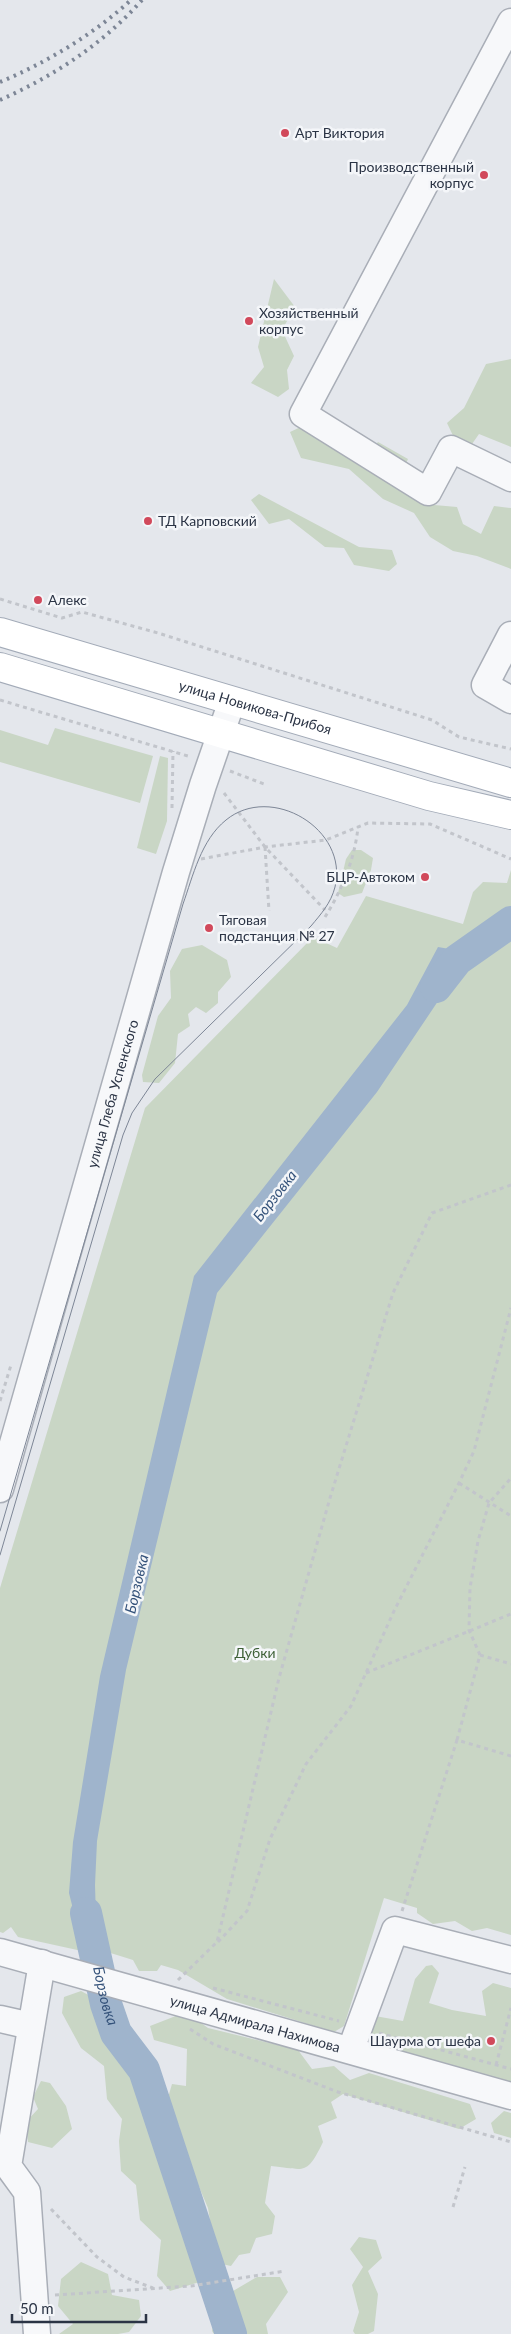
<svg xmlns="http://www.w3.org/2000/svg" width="511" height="2334" font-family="Lato,sans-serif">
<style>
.green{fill:#c9d6c5}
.water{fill:#9fb4cc}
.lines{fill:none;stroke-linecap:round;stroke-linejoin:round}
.river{stroke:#9fb4cc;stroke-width:32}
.minor-casing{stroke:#a9aeb7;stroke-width:29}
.major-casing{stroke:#a3abb8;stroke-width:30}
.path{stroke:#c2c5cb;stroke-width:3;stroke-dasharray:4 4;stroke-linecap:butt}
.minor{stroke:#f7f8fa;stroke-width:26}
.major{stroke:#fff;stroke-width:28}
.tram{stroke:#7d8696;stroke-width:1}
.rail{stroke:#7d8696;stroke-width:4;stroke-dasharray:2.5 5;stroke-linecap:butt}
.poi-dot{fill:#d1495b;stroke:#f4f6f9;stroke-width:2}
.labels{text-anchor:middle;stroke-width:5;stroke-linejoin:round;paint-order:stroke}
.poi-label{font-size:14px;fill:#2b3445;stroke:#f4f6f9;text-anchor:start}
.street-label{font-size:14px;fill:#2b3445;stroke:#f4f6f9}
.park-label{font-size:14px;fill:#3f6138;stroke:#f4f6f9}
.water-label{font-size:15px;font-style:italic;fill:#34527a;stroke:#f4f6f9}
</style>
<rect width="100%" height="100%" fill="#e4e7ec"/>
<g class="green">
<polygon points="274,279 295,307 282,330 294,356 287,370 289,389 278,397 251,383 264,367 258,347"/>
<polygon points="511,359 511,447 479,434 472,444 457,444 447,423 464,408 486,364"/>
<polygon points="305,425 361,462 378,442 408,459 400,477 423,504 457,507 463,524 481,534 494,506 511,508 511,569 477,556 453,551 430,537 414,513 383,499 349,469 301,458 290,432"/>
<polygon points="259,494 359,547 392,550 397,564 389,571 354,565 344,548 325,547 289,519 269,524 251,500"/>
<polygon points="55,728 153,756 140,803 0,762 0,730 48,745"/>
<polygon points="160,756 168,758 167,821 156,854 137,848"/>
<polygon points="352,850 361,850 373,858 371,870 362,893 344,897 338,893 346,859"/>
<polygon points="511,870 511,1935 487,1928 472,1931 455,1921 433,1924 417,1913 417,1908 384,1898 344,2026 334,2032 227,1999 178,1970 161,1965 157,1971 139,1971 133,1960 101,1950 101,1946 91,1953 18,1937 11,1927 3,1933 0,1932 0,1588 145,1108 313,937 337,948 366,896 463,924 473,892 483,882 507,883"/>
<polygon points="202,945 227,960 231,977 218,992 218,1003 206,1013 196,1007 188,1014 190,1026 178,1034 175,1063 159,1083 143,1082 142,1075 158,1016 171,998 170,971 182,949"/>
<polygon points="432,1965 439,1973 429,2003 452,2010 486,2016 482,1991 493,1983 511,1988 511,2083 371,2044 364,2035 375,2016 403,2021 415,1979 426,1966"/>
<polygon points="81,1991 118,2011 147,2064 147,2113 158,2126 176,2170 177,2207 197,2219 201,2232 190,2261 205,2270 206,2280 170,2291 157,2276 161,2240 140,2220 136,2185 121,2171 119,2141 122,2119 107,2099 104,2066 81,2048 62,2013 64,1997"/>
<path d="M 186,2012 L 208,2028 L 298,2050 L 312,2069 L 334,2066 L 350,2080 L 369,2073 L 470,2104 L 476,2119 L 459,2129 L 343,2094 L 331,2102 L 337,2118 L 318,2126 L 323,2142 C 306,2177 305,2169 271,2166 L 265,2203 L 275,2216 L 272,2234 L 256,2238 L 250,2253 L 239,2255 L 231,2266 L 217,2263 L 208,2208 L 183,2149 L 179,2125 L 165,2108 L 172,2084 L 186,2086 L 187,2049 L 154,2040 L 150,2026 Z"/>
<polygon points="41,2081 50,2083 66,2106 72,2129 52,2148 28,2142 26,2122 38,2109 33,2097"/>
<polygon points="504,2111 511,2113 511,2138 494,2133 491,2123"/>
<polygon points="359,2237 376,2240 382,2258 368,2271 378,2294 374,2331 368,2334 355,2334 353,2331 359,2312 352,2285 363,2267 350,2249"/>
<polygon points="81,2262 108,2274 112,2295 139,2300 141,2316 129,2332 118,2334 59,2334 73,2324 58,2306 61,2279"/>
<polygon points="257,2277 280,2277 288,2292 266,2324 268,2334 214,2334 212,2331 216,2312 208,2299 221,2289 233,2291"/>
</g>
<polygon class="water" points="438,947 461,951 467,958 377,1092 217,1293 126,1670 97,1841 95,1885 96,1918 103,1958 84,1953 69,1893 73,1842 100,1676 194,1276 407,1005"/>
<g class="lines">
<g class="river">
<polyline points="436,987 457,960 511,922"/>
<path id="s1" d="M 86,1913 L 106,2004 L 116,2033 L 144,2070 L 231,2334"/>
</g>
<defs>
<g id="minor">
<polyline points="511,22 303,414 428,492 451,449 511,478"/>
<polyline points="511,635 485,685 511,700"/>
<path id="s2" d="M 0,1489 L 176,872 L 203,785 L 232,701"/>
<path id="s3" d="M 0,1952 L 511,2096"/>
<polyline points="0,2019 31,2026"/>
<polyline points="351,2049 395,1930 511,1960"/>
<polyline points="37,2334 27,2192 8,2166 42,1963"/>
</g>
<g id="major">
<path id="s4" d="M 0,632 L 511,783"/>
<polyline points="0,667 429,796 511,815"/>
</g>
</defs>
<use href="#minor" class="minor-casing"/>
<use href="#major" class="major-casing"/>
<g class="path">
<polyline points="0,599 62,618 82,612 158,633 432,720 459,737 511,749"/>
<polyline points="0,700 191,757"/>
<polyline points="230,771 264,784"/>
<polyline points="224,793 265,847 325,910"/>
<polyline points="172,808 173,751"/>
<polyline points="265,847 269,911"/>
<polyline points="201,859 265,847 326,840 368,823 430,824 511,859"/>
<path d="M 325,917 C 342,890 355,858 358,827"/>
<polyline points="0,1401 11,1365"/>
<polyline points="459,1483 511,1516"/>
<polyline points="480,1655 469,1630 470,1588 478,1541 489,1503 511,1478"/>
<polyline points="366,1673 511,1614"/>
<polyline points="457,1740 480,1655 511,1664"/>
<polyline points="402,1911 457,1740 511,1756"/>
<polyline points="218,1942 247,1911 270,1839 306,1764 351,1706 394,1611 459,1483 474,1451 511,1308"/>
<polyline points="178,1980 217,1942 279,1678 330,1498 393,1293 432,1213 511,1185"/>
<polyline points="213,1988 339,2021"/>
<polyline points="190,2029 213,2044 338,2092 511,2142"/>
<polyline points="379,2033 511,2069"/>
<polyline points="496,2065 511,2008"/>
<polyline points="453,2207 465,2167"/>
<polyline points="51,2209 97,2257 124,2277 153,2288"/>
<polyline points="55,2295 191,2286 285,2271"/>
</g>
<use href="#minor" class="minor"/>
<use href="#major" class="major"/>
<path class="tram" d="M 0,1531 L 183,904 C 193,876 201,840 226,820 C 271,783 349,829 335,887 C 331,903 321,914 311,926 L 155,1079 L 132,1113 L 123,1135 L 0,1555"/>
<g class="rail">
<path d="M 0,82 C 46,63 94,34 131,0"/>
<path d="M 0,100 C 54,76 103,44 142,0"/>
</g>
</g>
<g class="poi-dot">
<circle cx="285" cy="133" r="5"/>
<circle cx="484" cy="175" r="5"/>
<circle cx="249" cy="321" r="5"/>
<circle cx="148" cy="521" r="5"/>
<circle cx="38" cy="600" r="5"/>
<circle cx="425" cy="877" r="5"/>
<circle cx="209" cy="928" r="5"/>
<circle cx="491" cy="2041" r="5"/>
</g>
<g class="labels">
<g class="poi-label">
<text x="295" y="138">Арт Виктория</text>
<text x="474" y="172" text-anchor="end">Производственный<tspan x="474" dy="16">корпус</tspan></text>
<text x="259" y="318">Хозяйственный<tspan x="259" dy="16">корпус</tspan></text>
<text x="158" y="526">ТД Карповский</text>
<text x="48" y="605">Алекс</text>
<text x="415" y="882" text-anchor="end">БЦР-Автоком</text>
<text x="219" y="925">Тяговая<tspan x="219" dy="16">подстанция № 27</tspan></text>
<text x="481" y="2046" text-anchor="end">Шаурма от шефа</text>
</g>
<g class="street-label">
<text dy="5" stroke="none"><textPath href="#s4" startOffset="266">улица Новикова-Прибоя</textPath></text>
<text dy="5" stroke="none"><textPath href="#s2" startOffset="411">улица Глеба Успенского</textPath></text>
<text dy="5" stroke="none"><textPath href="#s3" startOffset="265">улица Адмирала Нахимова</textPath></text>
</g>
<g class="park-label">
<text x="255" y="1658">Дубки</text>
</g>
<g class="water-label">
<text transform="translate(275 1196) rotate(-52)" y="5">Борзовка</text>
<text transform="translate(137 1584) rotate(-77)" y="5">Борзовка</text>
<text dy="5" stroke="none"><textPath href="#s1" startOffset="85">Борзовка</textPath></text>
</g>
</g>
<path d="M12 2314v8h134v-8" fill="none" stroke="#2b3445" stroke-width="2.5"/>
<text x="20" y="2314" font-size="15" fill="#2b3445" stroke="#f4f6f9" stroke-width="4" paint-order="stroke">50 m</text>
</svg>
